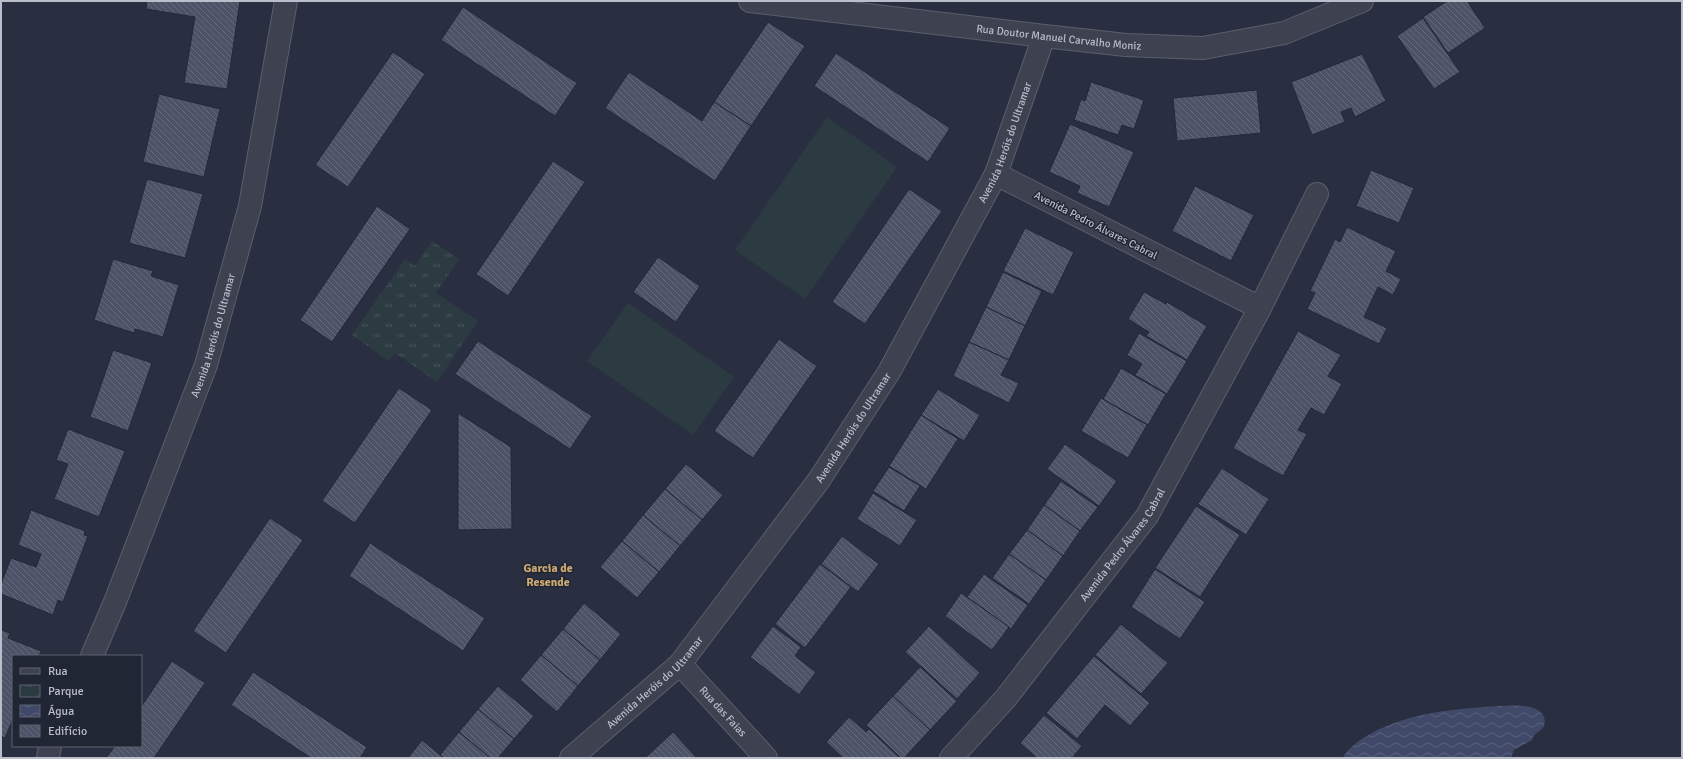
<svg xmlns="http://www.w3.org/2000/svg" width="1683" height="759" font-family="Signika,sans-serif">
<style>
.park{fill:url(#park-tufts)}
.pitch{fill:#2b3b41}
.water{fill:url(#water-waves)}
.building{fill:url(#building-back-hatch);stroke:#232837}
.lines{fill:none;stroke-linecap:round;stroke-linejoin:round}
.minor-casing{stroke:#5b5f6d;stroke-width:24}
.minor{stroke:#3d4150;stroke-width:22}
.labels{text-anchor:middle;stroke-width:3;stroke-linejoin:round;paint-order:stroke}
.street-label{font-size:11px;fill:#babdca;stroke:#212635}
.neighbourhood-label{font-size:12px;font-weight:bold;fill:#cea971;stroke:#212635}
</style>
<defs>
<pattern id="park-tufts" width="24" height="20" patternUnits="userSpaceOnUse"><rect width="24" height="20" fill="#2b3b41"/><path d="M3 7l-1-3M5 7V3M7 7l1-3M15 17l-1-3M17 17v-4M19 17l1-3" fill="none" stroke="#48555b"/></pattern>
<pattern id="water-waves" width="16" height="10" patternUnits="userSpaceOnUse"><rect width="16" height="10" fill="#404a68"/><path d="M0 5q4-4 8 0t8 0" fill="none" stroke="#5a627c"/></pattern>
<pattern id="building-back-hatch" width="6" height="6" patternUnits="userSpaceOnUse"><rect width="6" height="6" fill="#4d5367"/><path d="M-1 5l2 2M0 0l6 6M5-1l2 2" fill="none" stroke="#656a7b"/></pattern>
</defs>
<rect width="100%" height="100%" fill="#292f40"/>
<polygon class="park" points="432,241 459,259 436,293 478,321 437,382 395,353 389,361 352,335 405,259 415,266"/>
<g class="pitch">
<polygon points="827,117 897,167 805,299 735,250"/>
<polygon points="628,303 734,377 693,435 587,361"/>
</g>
<path class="water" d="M 1499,706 C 1512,706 1537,702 1544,717 C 1545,720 1545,723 1544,726 C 1541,732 1534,732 1532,740 L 1514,750 L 1511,758 L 1343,758 C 1348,747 1360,740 1370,734 C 1411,712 1453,709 1499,706 Z"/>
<g class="building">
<polygon points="147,1 240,1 227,89 184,83 195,17 146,9"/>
<polygon points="1447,1 1467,1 1485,28 1448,53 1423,17"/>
<polygon points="463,7 577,83 555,116 441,40"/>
<polygon points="1423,18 1460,72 1434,89 1397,36"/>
<polygon points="768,22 805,46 751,126 714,102"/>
<polygon points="393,52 425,74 348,187 315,165"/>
<polygon points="836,53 950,128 928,162 814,86"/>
<polygon points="1362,54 1386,101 1355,117 1351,108 1341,112 1345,122 1312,135 1291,82"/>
<polygon points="629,72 702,121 714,102 751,126 715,181 605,108"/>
<polygon points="1091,82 1144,100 1134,129 1122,125 1118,135 1074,120 1081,99 1085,101"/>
<polygon points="1257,90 1261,133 1177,141 1173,98"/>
<polygon points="159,94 220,109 204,177 143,162"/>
<polygon points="1070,124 1134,152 1109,207 1077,193 1080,186 1049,172"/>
<polygon points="553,161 585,182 508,296 476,274"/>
<polygon points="1371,170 1414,188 1399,223 1356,206"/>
<polygon points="147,179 203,194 185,258 129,243"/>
<polygon points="1195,186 1254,215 1231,261 1172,231"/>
<polygon points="909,189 942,211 865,324 832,302"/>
<polygon points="377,206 410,229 332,342 300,320"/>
<polygon points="1347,227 1396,251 1386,271 1401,279 1393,295 1378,287 1364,317 1387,328 1379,344 1307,309 1315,293 1310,291 1335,239 1340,242"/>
<polygon points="1025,228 1074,252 1053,295 1003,271"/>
<polygon points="658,257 700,286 676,322 633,292"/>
<polygon points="113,259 153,271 151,276 179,285 163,337 135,329 134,333 94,320"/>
<polygon points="1003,272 1042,291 1025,326 986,307"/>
<polygon points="1144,292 1166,304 1167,302 1207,326 1187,360 1146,336 1149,332 1128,319"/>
<polygon points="986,307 1025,326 1009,360 969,342"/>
<polygon points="1298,331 1341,355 1328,376 1342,384 1324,415 1311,408 1298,430 1307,434 1283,476 1233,448"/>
<polygon points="1139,333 1187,361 1167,394 1135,375 1142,364 1127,355"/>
<polygon points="779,339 817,366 753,458 714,431"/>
<polygon points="478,341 592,416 570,449 455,374"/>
<polygon points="969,342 1009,360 1001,375 1019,383 1009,403 953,376"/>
<polygon points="113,350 152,363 128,431 90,417"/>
<polygon points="1121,368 1166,394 1148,425 1103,399"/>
<polygon points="399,388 432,410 355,523 322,501"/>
<polygon points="938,389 980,415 964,441 921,415"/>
<polygon points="1101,398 1147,425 1128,458 1081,431"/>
<polygon points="458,413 511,447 512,529 458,530"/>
<polygon points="921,415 958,439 926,489 889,466"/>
<polygon points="68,429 125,451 99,517 54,499 68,464 56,460"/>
<polygon points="1065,444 1117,481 1099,506 1047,469"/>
<polygon points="686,464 723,495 702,520 665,489"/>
<polygon points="889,467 920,486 904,511 873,491"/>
<polygon points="1222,468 1269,499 1246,535 1198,504"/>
<polygon points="1061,481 1098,507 1080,531 1044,505"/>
<polygon points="665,489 702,520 680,546 643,515"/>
<polygon points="873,493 917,520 900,546 857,519"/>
<polygon points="1044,505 1080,531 1063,556 1027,530"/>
<polygon points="1196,506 1240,535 1200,597 1155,568"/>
<polygon points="31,510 85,531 84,535 88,536 63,602 58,600 53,615 1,594 1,584 11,558 36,567 41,554 18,545"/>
<polygon points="643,515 680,546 659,572 622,541"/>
<polygon points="270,518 303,540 226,653 193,631"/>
<polygon points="1027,530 1063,556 1046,580 1009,554"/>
<polygon points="842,536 879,564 858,592 821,564"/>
<polygon points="622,541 659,572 637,598 600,567"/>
<polygon points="370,543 485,618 463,651 349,576"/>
<polygon points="1009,554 1046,580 1029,604 992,578"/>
<polygon points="820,564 851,587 805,648 775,624"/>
<polygon points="1155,569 1205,602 1180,639 1131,607"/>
<polygon points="984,574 1028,605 1011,629 967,597"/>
<polygon points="961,593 1009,627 992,650 945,616"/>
<polygon points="584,603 621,634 600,660 563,629"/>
<polygon points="1121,624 1168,663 1141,694 1095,655"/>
<polygon points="773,626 801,647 795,656 816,672 799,695 750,657"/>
<polygon points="929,626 980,673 957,699 905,652"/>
<polygon points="563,629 600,660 578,686 541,655"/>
<polygon points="1,630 10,633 8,638 41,651 39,656 13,656 13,719 5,738 1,736"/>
<polygon points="541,655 578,686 557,712 520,680"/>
<polygon points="1094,656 1150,703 1130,726 1105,705 1077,739 1046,713"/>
<polygon points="172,661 205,683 154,758 106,758 115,746 141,746 141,707"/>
<polygon points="920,667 957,701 930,730 893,696"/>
<polygon points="253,672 367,747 360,758 311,758 231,705"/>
<polygon points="498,686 534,716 514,739 478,709"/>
<polygon points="893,696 930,730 904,758 901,758 866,725"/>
<polygon points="478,709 514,739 498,758 490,758 459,732"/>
<polygon points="1044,715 1082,746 1072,758 1037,758 1020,743"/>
<polygon points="849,717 866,732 869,729 900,758 843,758 826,742"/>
<polygon points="459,732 490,758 444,758 440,755"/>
<polygon points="673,732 697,758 645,758"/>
<polygon points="422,740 440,755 444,758 408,758"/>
</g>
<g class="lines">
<defs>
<g id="minor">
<path id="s1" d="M 750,1 L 1044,36 L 1126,45 L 1203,48 L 1284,33 L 1362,1"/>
<polyline points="1260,308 1317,194"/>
<path id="s2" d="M 92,656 L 115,602 L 206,365 L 250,206 L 286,1"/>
<path id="s3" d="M 680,664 L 766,758"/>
<polyline points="48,758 50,746"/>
<path id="s4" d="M 571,758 L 680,664 L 819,480 L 889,372 L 996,174 L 1044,36"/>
<path id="s5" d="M 951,758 L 1005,699 L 1147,516 L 1260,308 L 996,174"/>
</g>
</defs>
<use href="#minor" class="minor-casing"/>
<use href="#minor" class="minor"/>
</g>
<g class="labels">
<g class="street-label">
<text dy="4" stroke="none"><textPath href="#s1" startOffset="311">Rua Doutor Manuel Carvalho Moniz</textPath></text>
<text dy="4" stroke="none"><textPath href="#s4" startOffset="761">Avenida Heróis do Ultramar</textPath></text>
<text transform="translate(1096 225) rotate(27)" y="4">Avenida Pedro Álvares Cabral</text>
<text dy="4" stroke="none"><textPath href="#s2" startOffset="343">Avenida Heróis do Ultramar</textPath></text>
<text dy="4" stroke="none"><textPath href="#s4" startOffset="437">Avenida Heróis do Ultramar</textPath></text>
<text dy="4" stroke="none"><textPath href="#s5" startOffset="274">Avenida Pedro Álvares Cabral</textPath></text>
<text dy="4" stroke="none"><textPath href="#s4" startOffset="113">Avenida Heróis do Ultramar</textPath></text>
<text dy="4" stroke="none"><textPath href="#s3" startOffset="64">Rua das Faias</textPath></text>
</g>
<g class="neighbourhood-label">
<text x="548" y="572">Garcia de<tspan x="548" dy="14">Resende</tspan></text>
</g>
</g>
<rect width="1683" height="759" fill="none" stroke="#babdca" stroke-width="4"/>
<rect x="12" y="655" width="130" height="92" fill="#212635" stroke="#5e6271"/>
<rect x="20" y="668" width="20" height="6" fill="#3d4150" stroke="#5e6271"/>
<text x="48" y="675" font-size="12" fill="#babdca">Rua</text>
<rect x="20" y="685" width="20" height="12" fill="url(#park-tufts)" stroke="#5e6271"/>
<text x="48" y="695" font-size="12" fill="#babdca">Parque</text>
<rect x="20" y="705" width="20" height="12" fill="url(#water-waves)" stroke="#5e6271"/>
<text x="48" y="715" font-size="12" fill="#babdca">Água</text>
<rect x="20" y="725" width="20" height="12" fill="url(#building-back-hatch)" stroke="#5e6271"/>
<text x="48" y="735" font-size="12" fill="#babdca">Edifício</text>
</svg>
